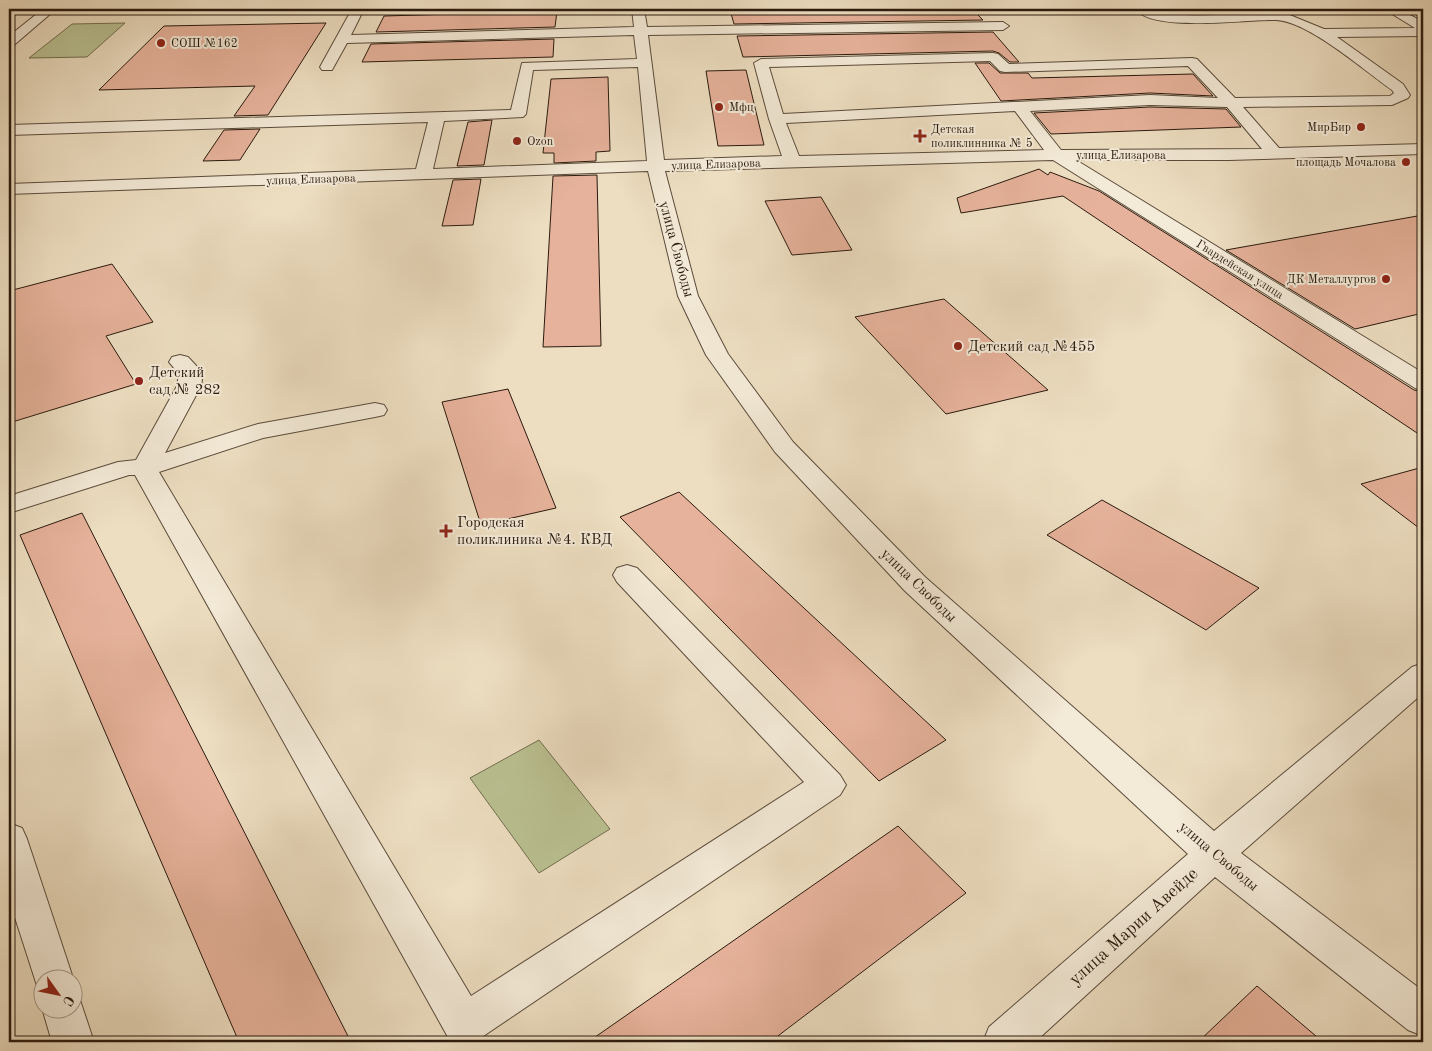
<svg xmlns="http://www.w3.org/2000/svg" width="1432" height="1051" font-family="'Old Standard TT',serif">
<style>
.green{fill:#bac192;stroke:#726e50}
.building{fill:#e6b29b;stroke:#2a1a0e}
.lines{fill:none;stroke-linecap:round;stroke-linejoin:round}
.minor-casing{stroke:#5b4b3b;stroke-width:2}
.minor{fill:#f3ead7;fill-rule:evenodd}
.poi-dot{fill:#8f2418;stroke:#f3ead7;stroke-width:2}
.labels{text-anchor:middle;stroke-width:4;stroke-linejoin:round;paint-order:stroke}
.far-poi-label{font-size:12px;fill:#2a1a0e;stroke:#f3ead7;text-anchor:start}
.far-street-label{font-size:12px;fill:#2a1a0e;stroke:#f3ead7}
.street-label{font-size:15px;fill:#2a1a0e;stroke:#f3ead7}
.poi-label{font-size:15px;fill:#2a1a0e;stroke:#f3ead7;text-anchor:start}
.near-street-label{font-size:18px;fill:#2a1a0e;stroke:#f3ead7}
</style>
<rect width="100%" height="100%" fill="#eddec1"/>
<filter id="stains"><feTurbulence type="fractalNoise" baseFrequency=".004" numOctaves="4"/><feColorMatrix values="0 0 0 0 .2 0 0 0 0 .09 0 0 0 0 .02 0 0 0 .5 -.17"/></filter>
<radialGradient id="worn" r=".72"><stop offset=".6" stop-color="#630" stop-opacity="0"/><stop offset="1" stop-color="#630" stop-opacity=".3"/></radialGradient>
<g class="green">
<polygon points="125,23 87,57 29,58 72,24"/>
<polygon points="539,740 610,829 539,873 470,778"/>
</g>
<g class="building">
<polygon points="785,9 972,9 983,20 734,24 730,10"/>
<polygon points="557,11 555,27 376,32 384,16"/>
<polygon points="326,23 268,115 234,116 255,86 99,90 164,26"/>
<polygon points="993,32 1019,62 1010,62 999,53 993,51 743,57 737,36"/>
<polygon points="554,39 553,57 362,62 371,44"/>
<polygon points="975,63 989,63 1000,73 1028,73 1032,78 1193,74 1213,96 1150,93 1001,101"/>
<polygon points="746,70 764,145 718,146 706,71"/>
<polygon points="608,77 610,151 596,152 596,161 554,163 554,153 543,153 551,79"/>
<polygon points="1150,107 1226,109 1241,127 1051,134 1034,113"/>
<polygon points="492,120 484,165 457,166 468,122"/>
<polygon points="260,129 240,160 203,161 224,130"/>
<polygon points="1039,169 1048,175 1050,172 1099,191 1414,390 1423,392 1423,437 1063,196 961,213 957,198"/>
<polygon points="597,175 601,346 543,347 553,176"/>
<polygon points="481,179 473,225 442,226 453,180"/>
<polygon points="821,197 852,250 792,255 765,201"/>
<polygon points="1423,215 1423,313 1355,329 1226,250"/>
<polygon points="112,264 153,322 106,336 136,384 9,423 9,291"/>
<polygon points="944,299 1015,361 1048,390 946,414 855,317"/>
<polygon points="508,389 556,508 481,525 442,402"/>
<polygon points="1423,467 1423,531 1361,484"/>
<polygon points="679,492 946,740 879,781 620,517"/>
<polygon points="1102,500 1259,588 1206,630 1047,535"/>
<polygon points="82,513 351,1042 239,1042 20,535"/>
<polygon points="898,826 966,893 770,1042 588,1042"/>
<polygon points="1257,986 1323,1042 1198,1042"/>
</g>
<g class="lines">
<defs>
<g id="minor">
<polygon points="43,9 56,9 14,45 9,46 9,36"/>
<path d="M 352,9 L 364,9 L 351,35 L 634,27 L 632,9 L 644,9 L 647,27 L 1003,22 L 1009,26 L 1003,30 L 648,35 L 664,160 L 782,156 L 769,119 L 754,63 L 761,59 L 993,53 L 998,54 L 1009,64 L 1192,58 L 1197,59 L 1235,98 L 1390,96 L 1394,93 L 1392,90 C 1365,71 1308,21 1276,20 C 1246,19 1154,33 1135,9 C 1152,8 1168,14 1185,15 C 1212,16 1238,14 1265,13 L 1261,9 L 1275,9 L 1324,29 L 1415,28 L 1384,9 L 1399,9 L 1423,22 L 1423,36 L 1337,37 L 1403,84 L 1410,95 L 1408,98 L 1392,105 L 1243,107 L 1279,148 L 1423,144 L 1423,154 L 1229,160 L 1076,160 L 1423,373 L 1423,390 L 1415,388 L 1053,160 L 665,171 L 698,296 L 728,354 L 793,442 L 925,577 L 1214,831 L 1412,667 L 1423,663 L 1423,693 L 1241,853 L 1423,991 L 1423,1036 L 1408,1030 L 1215,877 L 1035,1042 L 983,1042 L 989,1027 L 1188,854 L 905,591 L 775,452 L 706,355 L 678,296 L 648,171 L 9,194 L 9,184 L 416,169 L 428,122 L 9,135 L 9,125 L 511,110 L 522,63 L 637,59 L 634,35 L 347,43 L 332,70 L 322,70 L 320,67 ZM 990,61 L 1000,71 L 1005,72 L 1188,66 L 1218,98 L 1150,95 L 783,114 L 769,67 ZM 638,67 L 647,161 L 433,169 L 444,121 L 523,117 L 526,114 L 533,70 ZM 1150,105 L 1227,107 L 1262,149 L 1061,150 L 1030,111 ZM 1015,111 L 1044,150 L 799,156 L 786,123 Z"/>
<path d="M 180,355 L 188,357 L 203,373 L 201,386 L 165,453 L 258,424 L 375,403 L 384,405 L 387,410 L 384,415 L 375,417 L 263,438 L 159,472 L 471,996 L 804,782 L 617,582 L 613,575 L 617,568 L 627,565 L 637,568 L 840,775 L 846,785 L 840,795 L 479,1039 C 468,1043 460,1043 449,1039 L 135,475 L 129,475 L 9,513 L 9,496 L 118,462 L 136,460 L 177,386 L 179,374 L 169,362 L 172,357 Z"/>
<polygon points="9,823 22,828 27,839 73,978 72,980 42,978 42,993 39,992 9,899"/>
<polygon points="72,992 78,994 94,1042 52,1042 42,1008 72,1008"/>
</g>
</defs>
<use href="#minor" class="minor-casing"/>
<use href="#minor" class="minor"/>
</g>
<g class="poi-dot">
<circle cx="161" cy="43" r="5"/>
<circle cx="719" cy="107" r="5"/>
<circle cx="1361" cy="127" r="5"/>
<path d="M917.5 128.5h5v5h5v5h-5v5h-5v-5h-5v-5h5z"/>
<circle cx="517" cy="141" r="5"/>
<circle cx="1406" cy="162" r="5"/>
<circle cx="1386" cy="279" r="5"/>
<circle cx="958" cy="346" r="5"/>
<circle cx="139" cy="381" r="5"/>
<path d="M443.5 523.5h5v5h5v5h-5v5h-5v-5h-5v-5h5z"/>
</g>
<g class="labels">
<g class="far-poi-label">
<text x="171" y="47">СОШ №162</text>
<text x="729" y="111">Мфц</text>
<text x="1351" y="131" text-anchor="end">МирБир</text>
<text x="931" y="133">Детская<tspan x="931" dy="14">поликлинника № 5</tspan></text>
<text x="527" y="145">Ozon</text>
<text x="1396" y="166" text-anchor="end">площадь Мочалова</text>
<text x="1376" y="283" text-anchor="end">ДК Металлургов</text>
</g>
<g class="far-street-label">
<text x="1121" y="159">улица Елизарова</text>
<text transform="translate(716 164) rotate(-2)" y="4">улица Елизарова</text>
<text transform="translate(311 179) rotate(-2)" y="4">улица Елизарова</text>
<text transform="translate(1240 269) rotate(32)" y="4">Гвардейская улица</text>
</g>
<g class="street-label">
<text transform="translate(677 249) rotate(75)" y="5">улица Свободы</text>
<text transform="translate(919 585) rotate(44)" y="5">улица Свободы</text>
<text transform="translate(1219 856) rotate(40)" y="5">улица Свободы</text>
</g>
<g class="poi-label">
<text x="968" y="351">Детский сад №455</text>
<text x="149" y="377">Детский<tspan x="149" dy="17">сад № 282</tspan></text>
<text x="457" y="527">Городская<tspan x="457" dy="17">поликлиника №4. КВД</tspan></text>
</g>
<g class="near-street-label">
<text transform="translate(1133 926) rotate(-42)" y="6">улица Марии Авейде</text>
</g>
</g>
<rect width="1432" height="1051" fill="none" stroke="#eddec1" stroke-width="30"/>
<rect x="10" y="10" width="1412" height="1031" fill="none" stroke="#2a1a0e" stroke-width="2.5"/>
<rect x="15" y="15" width="1402" height="1021" fill="none" stroke="#2a1a0e"/>
<g transform="translate(58 994) rotate(123)"><circle r="24" fill="#f3ead7" stroke="#a39787"/>
<path d="M0-4L9 19L0 12L-9 19Z" fill="#8f2418"/>
<text y="-8" font-size="14" font-weight="bold" text-anchor="middle" fill="#2a1a0e">С</text>
</g>
<rect width="100%" height="100%" filter="url(#stains)"/>
<rect width="100%" height="100%" fill="url(#worn)"/>
</svg>
